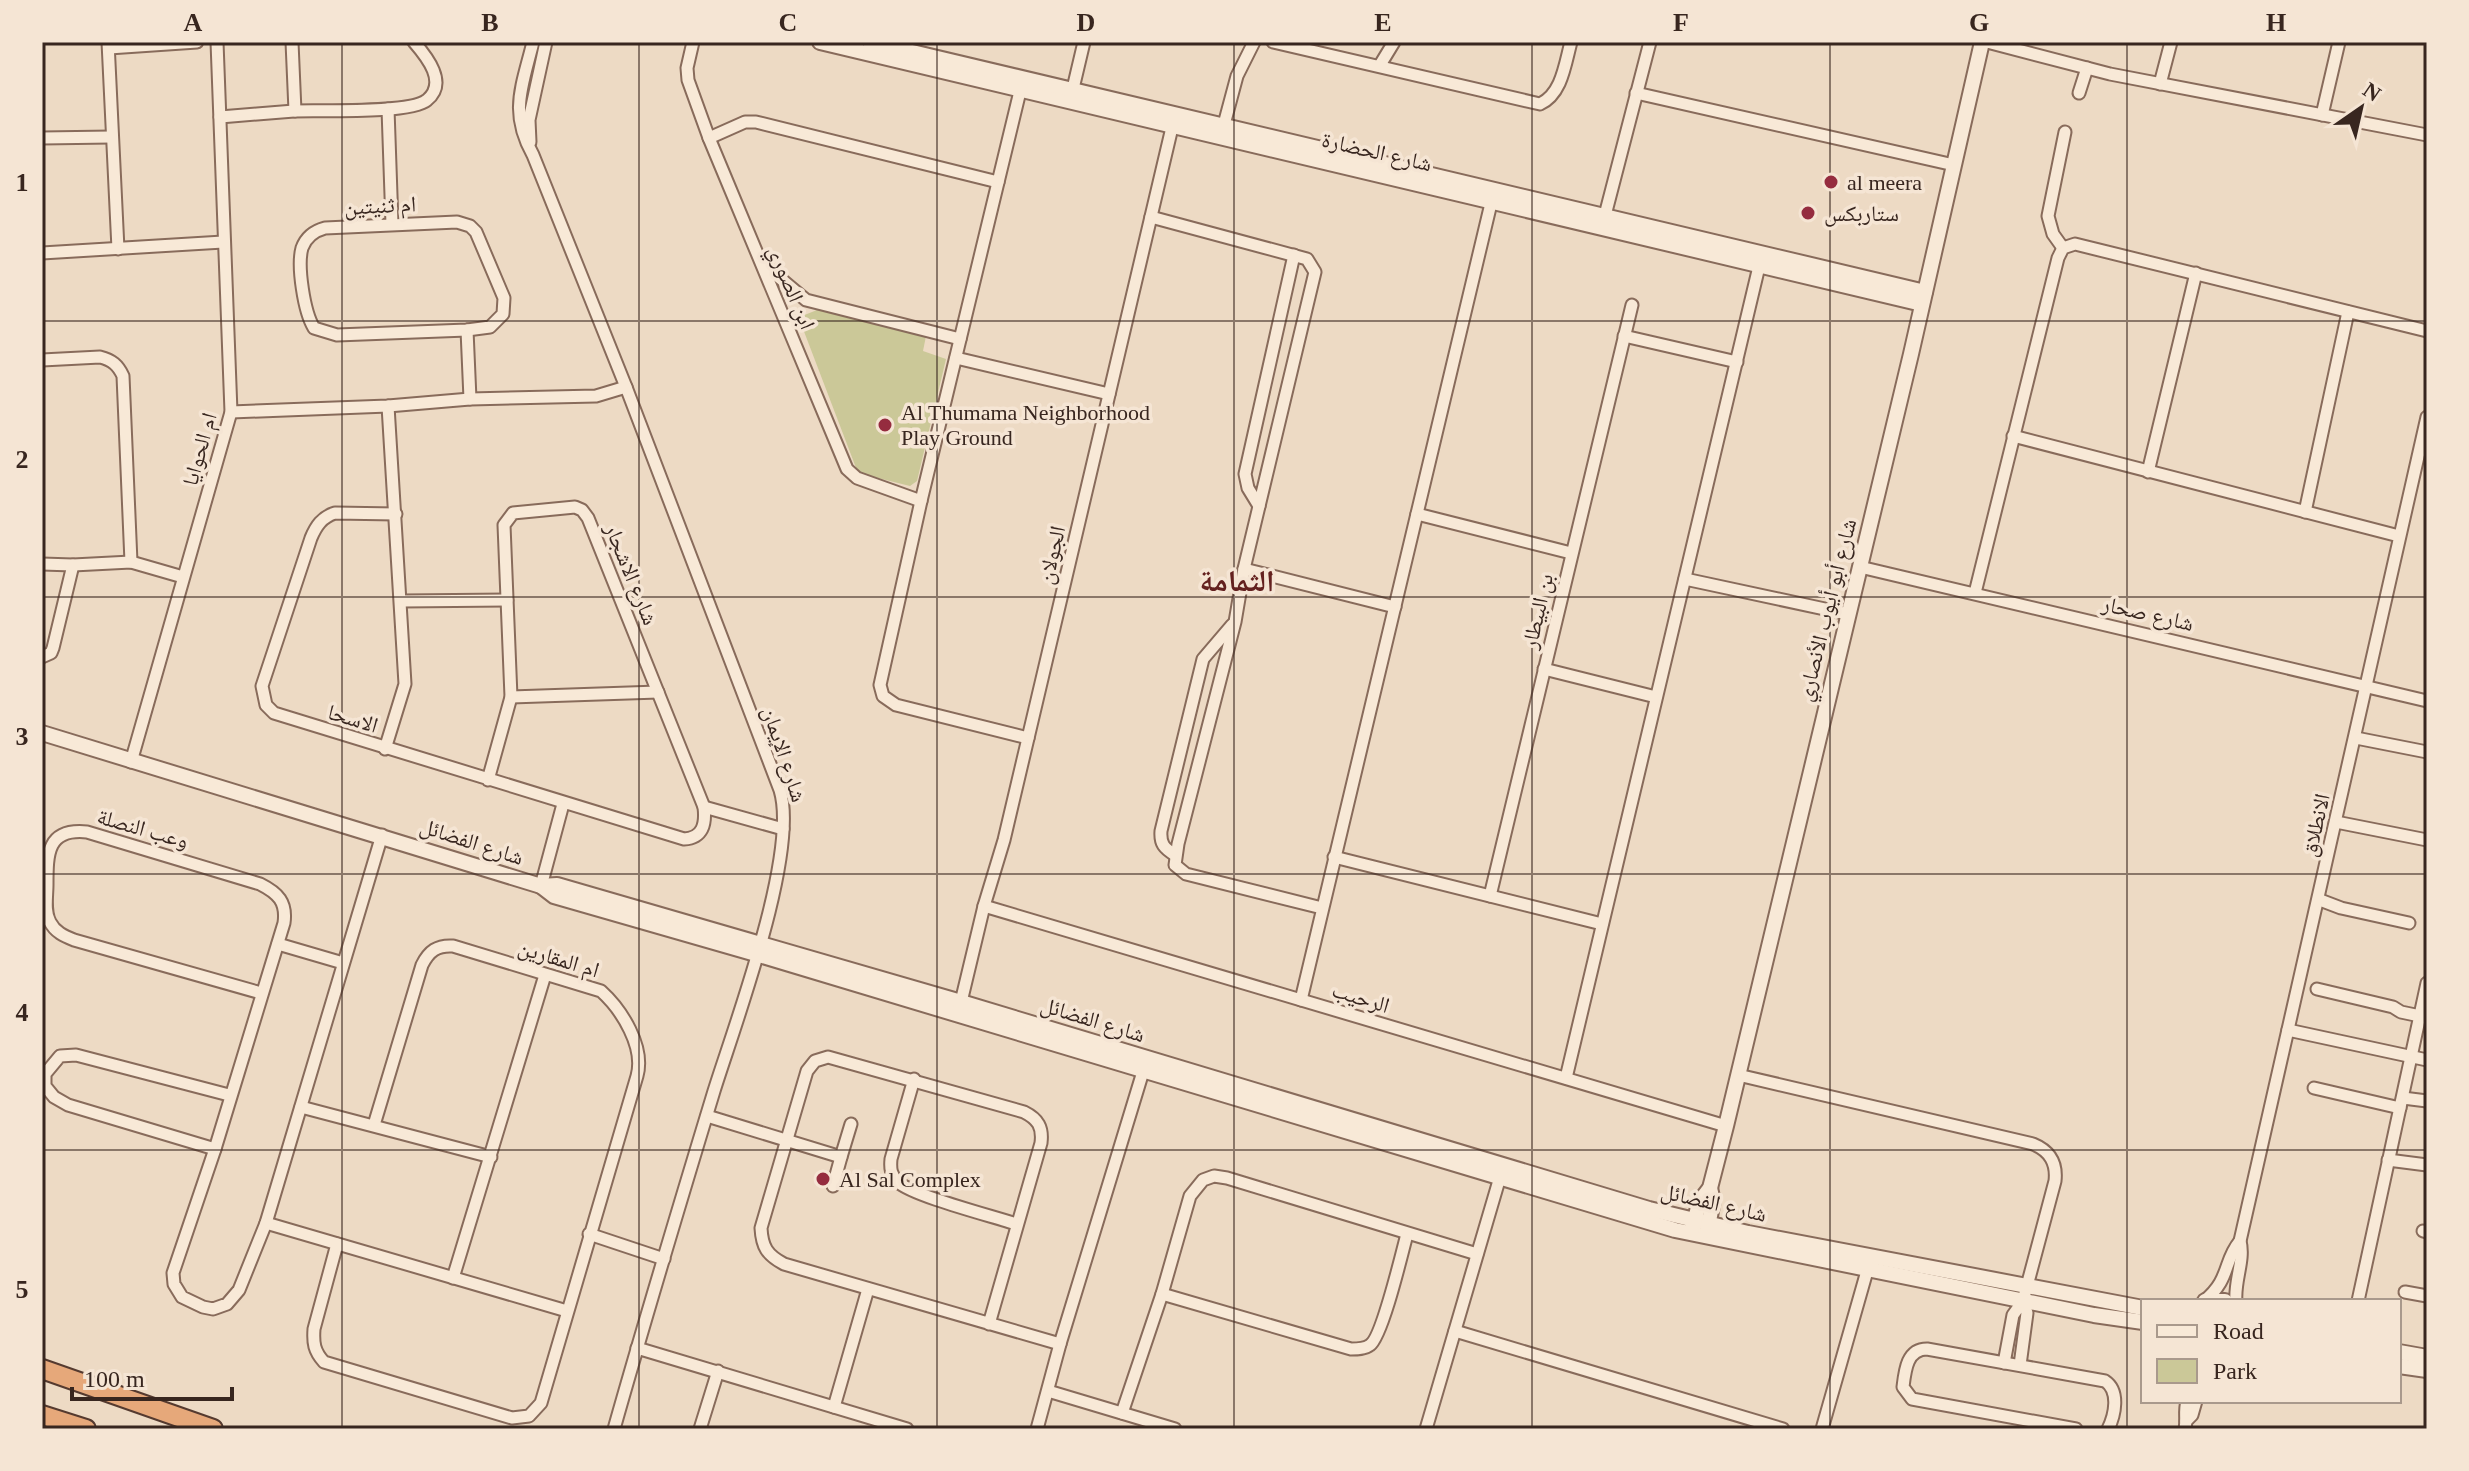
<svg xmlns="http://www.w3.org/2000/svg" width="2469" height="1471" font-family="'Times New Roman','Noto Naskh Arabic',serif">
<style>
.green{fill:#cbc898}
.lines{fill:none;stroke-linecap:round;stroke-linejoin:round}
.minor-casing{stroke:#886b5b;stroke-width:15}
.tertiary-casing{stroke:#886b5b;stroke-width:18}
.trunk-casing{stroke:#553a2f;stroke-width:22}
.minor{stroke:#f8e9d7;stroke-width:11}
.tertiary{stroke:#f8e9d7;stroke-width:14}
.trunk{stroke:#e6a87a;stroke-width:18}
.grid{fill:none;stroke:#38261f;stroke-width:2;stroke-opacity:0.55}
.poi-dot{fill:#952c3f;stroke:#f5e5d4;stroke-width:3}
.labels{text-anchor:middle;stroke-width:7;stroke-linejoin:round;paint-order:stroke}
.street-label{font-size:22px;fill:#38261f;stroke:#f5e5d4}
.poi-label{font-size:22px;fill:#38261f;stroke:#f5e5d4;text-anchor:start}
.district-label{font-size:30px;font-weight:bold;fill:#64211f;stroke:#f5e5d4}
.neatline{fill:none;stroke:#38261f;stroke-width:3}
.grid-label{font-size:26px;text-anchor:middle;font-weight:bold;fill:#38261f}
</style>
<rect width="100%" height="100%" fill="#eddac4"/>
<polygon class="green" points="817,310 926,336 923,351 946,359 917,481 910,486 858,473 800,321 802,316"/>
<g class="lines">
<defs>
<g id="minor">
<polyline points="108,42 118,249"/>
<polyline points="292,42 295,111"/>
<path d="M 533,42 C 522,87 509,112 533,155 L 626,387 L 780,790 C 799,853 735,1024 714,1091 C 680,1203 646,1316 614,1429"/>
<polyline points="693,42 687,68 688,80 709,138 847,469 857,478 921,501"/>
<path d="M 1273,42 L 1540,104 C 1562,94 1565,64 1571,42"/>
<polyline points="1987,42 2110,74 2427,135"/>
<polyline points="109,48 197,42"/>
<polyline points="1380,65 1394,42"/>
<polyline points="1022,83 921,501 880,685 883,696 896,705 1028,738"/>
<polyline points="2160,84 2171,42"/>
<polyline points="1636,93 1954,165"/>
<polyline points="2079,93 2087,68"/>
<polyline points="1071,97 1084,42"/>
<polyline points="388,109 392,224"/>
<polyline points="2322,115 2339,42"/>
<path d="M 220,117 C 245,115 269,113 294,111 C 319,110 411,114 427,100 C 448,83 427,57 414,42"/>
<polyline points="1222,132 1237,76 1254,42"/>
<polyline points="42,138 111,137"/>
<polyline points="709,138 745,122 756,122 998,182"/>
<polyline points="530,142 529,120 546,42"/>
<polyline points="1151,217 1307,259 1315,272 1244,569 1235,622 1178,844 1175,865 1186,874 1322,908"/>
<path d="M 457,222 L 470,226 L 476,232 L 504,298 L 503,314 L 490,327 L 467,330 L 337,335 L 314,328 C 304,312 297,266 302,248 C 306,237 314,231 325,228 Z"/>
<polyline points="1603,223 1650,42"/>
<polyline points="2063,248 2053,234 2048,216 2065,132"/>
<polyline points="42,253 223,242"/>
<polyline points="763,264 806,300 960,339"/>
<polyline points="467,330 470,399"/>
<polyline points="1624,336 1737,362"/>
<polyline points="956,358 1109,394"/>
<path d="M 42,360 L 100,357 C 112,360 118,365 123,376 L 131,562"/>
<polyline points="231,412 388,406 470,399 596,396 626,387"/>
<polyline points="2013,436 2399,536"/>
<polyline points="2148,472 2196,273"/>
<polyline points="1259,506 1248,488 1245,474 1294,255"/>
<polyline points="2305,512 2348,312"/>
<path d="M 396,514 L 335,513 C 322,517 316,526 311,538 L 262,686 L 266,705 L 274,713 L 684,839 C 703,838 706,824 704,807 L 588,518 L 582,510 L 575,507 L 513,513 L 504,525 L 511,697 L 488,780"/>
<polyline points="1417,514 1571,553"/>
<polyline points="42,564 73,565 131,562 183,577"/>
<polyline points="1860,567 2427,701"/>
<polyline points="1244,569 1395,607"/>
<polyline points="1685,579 1848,614"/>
<polyline points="1975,593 2058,258 2063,248 2075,244 2427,331"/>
<polyline points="402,601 507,600"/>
<polyline points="42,657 51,653 53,648 73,565"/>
<polyline points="1544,669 1656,697"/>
<polyline points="511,697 658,692"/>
<polyline points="2356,738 2427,752"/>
<polyline points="385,749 405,684 388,406"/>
<polyline points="131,762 231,412 217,42"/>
<polyline points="704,807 783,829"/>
<polyline points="2336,822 2427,840"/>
<path d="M 1175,855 C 1164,848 1160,844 1161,831 L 1203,659 L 1232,625"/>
<polyline points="1334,857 1602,924"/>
<polyline points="541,886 563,804"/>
<polyline points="1490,896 1632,305"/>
<polyline points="2320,900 2341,908 2409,923"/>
<polyline points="984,906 1726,1126"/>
<polyline points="278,944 343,963"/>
<polyline points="2317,989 2393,1007 2401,1012 2420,1016"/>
<path d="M 261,993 L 74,940 C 64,936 55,932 50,922 C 44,911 47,897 47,885 C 47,854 47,828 87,832 L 260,884 C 278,893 287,902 284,923 L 215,1149 L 173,1273 L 174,1284 L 182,1297 L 203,1307 L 213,1309 L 227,1304 L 239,1290 L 266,1223 L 382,835"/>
<polyline points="1301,1000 1493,195"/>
<polyline points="961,1002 984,906 1004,840 1174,119"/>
<polyline points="2288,1030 2427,1060"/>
<path d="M 1738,1075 L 2033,1144 C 2050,1151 2057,1163 2055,1181 L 2023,1301 L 2013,1315 L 2004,1363"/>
<polyline points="1566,1078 1761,258"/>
<path d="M 914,1079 L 891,1159 C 890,1169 891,1175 898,1182 C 913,1196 992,1216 1016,1224"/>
<polyline points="2314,1088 2400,1108"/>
<polyline points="2403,1098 2427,1101"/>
<polyline points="301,1107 491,1157"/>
<polyline points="707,1116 841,1157 851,1124"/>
<polyline points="215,1149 68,1105 54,1097 45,1086 45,1074 60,1056 76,1055 229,1095"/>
<polyline points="2388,1160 2427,1165"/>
<polyline points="833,1186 841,1157"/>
<polyline points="266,1223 567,1311"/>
<polyline points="2423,1231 2427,1232"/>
<polyline points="589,1234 664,1259"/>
<path d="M 337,1244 L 314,1329 C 313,1343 314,1351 324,1362 L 512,1418 L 529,1416 L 541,1403 L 637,1076 C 645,1047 622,1010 601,991 L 453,946 C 437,945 429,951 422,965 L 374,1125"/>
<polyline points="453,1278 545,975"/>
<polyline points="2405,1292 2427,1296"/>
<path d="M 1162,1294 L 1351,1349 C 1357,1349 1365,1349 1370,1345 C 1382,1337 1402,1253 1407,1234"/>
<path d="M 2204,1301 C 2231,1279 2223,1261 2240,1241"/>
<path d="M 2236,1301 C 2234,1281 2245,1260 2240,1241 L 2427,417"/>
<polyline points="2358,1301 2427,983"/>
<path d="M 989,1324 L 1041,1143 C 1043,1127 1038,1119 1024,1112 L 828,1057 L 815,1061 L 807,1071 L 761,1228 C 762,1247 767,1255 784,1264 C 876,1291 968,1318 1060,1344"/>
<polyline points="1455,1331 1783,1429"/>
<polyline points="637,1348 907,1429"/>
<polyline points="2020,1365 2027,1313 2023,1301"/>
<polyline points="1048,1391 1175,1429"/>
<polyline points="834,1407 868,1289"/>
<polyline points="1122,1413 1162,1294 1190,1196 1203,1180 1214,1176 1227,1178 1477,1254"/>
<polyline points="2186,1421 2192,1415 2196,1401"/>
<polyline points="700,1429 718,1371"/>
<polyline points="1037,1429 1060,1344 1145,1065"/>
<polyline points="1426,1429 1500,1177 1504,1174"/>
<polyline points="1822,1429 1869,1264"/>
<path d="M 2076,1429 L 1912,1399 L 1903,1387 C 1905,1370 1907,1349 1927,1349 L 2105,1381 C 2120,1391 2115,1415 2108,1429"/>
<path d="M 2185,1429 C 2187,1419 2184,1412 2187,1401"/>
</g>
<g id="tertiary">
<polyline points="820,42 1922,304"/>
<polyline points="870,42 1925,292"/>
<polyline points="42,733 541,886 557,885 961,1002 1649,1209 1748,1233 2143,1308"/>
<polyline points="541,886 554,896 756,954 1675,1230 2094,1315 2143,1322"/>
<polyline points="1692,1229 1700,1201 1710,1188 1726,1126 1911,354 1982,42"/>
<polyline points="1707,1231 1713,1201 1710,1188"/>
<polyline points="2205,1301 2225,1301"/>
<polyline points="2399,1352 2427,1357"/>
<polyline points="2399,1366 2427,1370"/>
</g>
<g id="trunk">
<polyline points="42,1369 213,1429"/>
<polyline points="42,1415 86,1429"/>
</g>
</defs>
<use href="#minor" class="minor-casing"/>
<use href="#tertiary" class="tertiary-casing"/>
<use href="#trunk" class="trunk-casing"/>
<use href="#minor" class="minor"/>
<use href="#tertiary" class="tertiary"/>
<use href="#trunk" class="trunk"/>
</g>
<path class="grid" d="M 342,42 L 342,1429M 639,42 L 639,1429M 937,42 L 937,1429M 1234,42 L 1234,1429M 1532,42 L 1532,1429M 1830,42 L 1830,1429M 2127,42 L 2127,1429M 42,321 L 2427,321M 42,597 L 2427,597M 42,874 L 2427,874M 42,1150 L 2427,1150"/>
<g class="poi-dot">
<circle cx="1831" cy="182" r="8"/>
<circle cx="1808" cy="213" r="8"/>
<circle cx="885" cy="425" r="8"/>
<circle cx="823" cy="1179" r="8"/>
</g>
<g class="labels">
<g class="street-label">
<text transform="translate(1377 151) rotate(13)" y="8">شارع الحضارة</text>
<text transform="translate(380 205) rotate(-3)" y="8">ام ثنيتين</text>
<text transform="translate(792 287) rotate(67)" y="8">ابن الصوري</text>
<text transform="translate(199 449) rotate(-74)" y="8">ام الحوايا</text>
<text transform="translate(1051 555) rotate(-77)" y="8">الجولان</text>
<text transform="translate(632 574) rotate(68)" y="8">شارع الاشجار</text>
<text transform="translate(1826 610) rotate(-76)" y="8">شارع أبو أيوب الأنصاري</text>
<text transform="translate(1537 611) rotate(-77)" y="8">بن البيطار</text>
<text transform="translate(2148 613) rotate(13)" y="8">شارع صحار</text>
<text transform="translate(353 718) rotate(17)" y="8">الاسحا</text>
<text transform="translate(785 754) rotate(72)" y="8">شارع الإيمان</text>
<text transform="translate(2315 825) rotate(-77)" y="8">الانطلاق</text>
<text transform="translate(143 828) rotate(16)" y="8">وعب النصلة</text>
<text transform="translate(472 841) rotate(18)" y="8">شارع الفضائل</text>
<text transform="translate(559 958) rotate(17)" y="8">ام المقارين</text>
<text transform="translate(1361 997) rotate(17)" y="8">الرحيب</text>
<text transform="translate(1093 1019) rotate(17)" y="8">شارع الفضائل</text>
<text transform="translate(1714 1202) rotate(13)" y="8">شارع الفضائل</text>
</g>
<g class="poi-label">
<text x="1847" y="190">al meera</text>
<text x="1824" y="221">ستاربكس</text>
<text x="901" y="420">Al Thumama Neighborhood<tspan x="901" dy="25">Play Ground</tspan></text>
<text x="839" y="1187">Al Sal Complex</text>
</g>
<g class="district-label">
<text x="1237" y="591">الثمامة</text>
</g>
</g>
<rect width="2469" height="1471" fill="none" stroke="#f5e5d4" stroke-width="88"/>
<rect x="2141" y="1299" width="260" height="104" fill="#f5e5d4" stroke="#a9998c" stroke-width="2"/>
<rect x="2157" y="1325" width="40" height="12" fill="#f8e9d7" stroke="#a9998c" stroke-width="2"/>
<text x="2213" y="1339" font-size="24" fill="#38261f">Road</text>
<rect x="2157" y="1359" width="40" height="24" fill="#cbc898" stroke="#a9998c" stroke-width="2"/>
<text x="2213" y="1379" font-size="24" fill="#38261f">Park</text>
<g transform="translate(2361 108) rotate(34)" stroke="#f5e5d4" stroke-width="6" paint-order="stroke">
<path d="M0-6L14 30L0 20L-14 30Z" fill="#38261f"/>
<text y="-12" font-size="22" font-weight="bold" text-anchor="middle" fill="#38261f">N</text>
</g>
<path d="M72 1387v12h160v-12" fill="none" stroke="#38261f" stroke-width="4"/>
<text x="84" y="1387" font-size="24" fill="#38261f" stroke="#f5e5d4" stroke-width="6" paint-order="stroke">100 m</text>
<rect x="44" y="44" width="2381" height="1383" class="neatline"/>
<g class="grid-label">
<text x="193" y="31">A</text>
<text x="490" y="31">B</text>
<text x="788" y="31">C</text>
<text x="1086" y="31">D</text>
<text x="1383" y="31">E</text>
<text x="1681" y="31">F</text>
<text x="1979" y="31">G</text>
<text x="2276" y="31">H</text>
<text x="22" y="191">1</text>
<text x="22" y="468">2</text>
<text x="22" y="745">3</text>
<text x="22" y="1021">4</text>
<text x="22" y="1298">5</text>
</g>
</svg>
